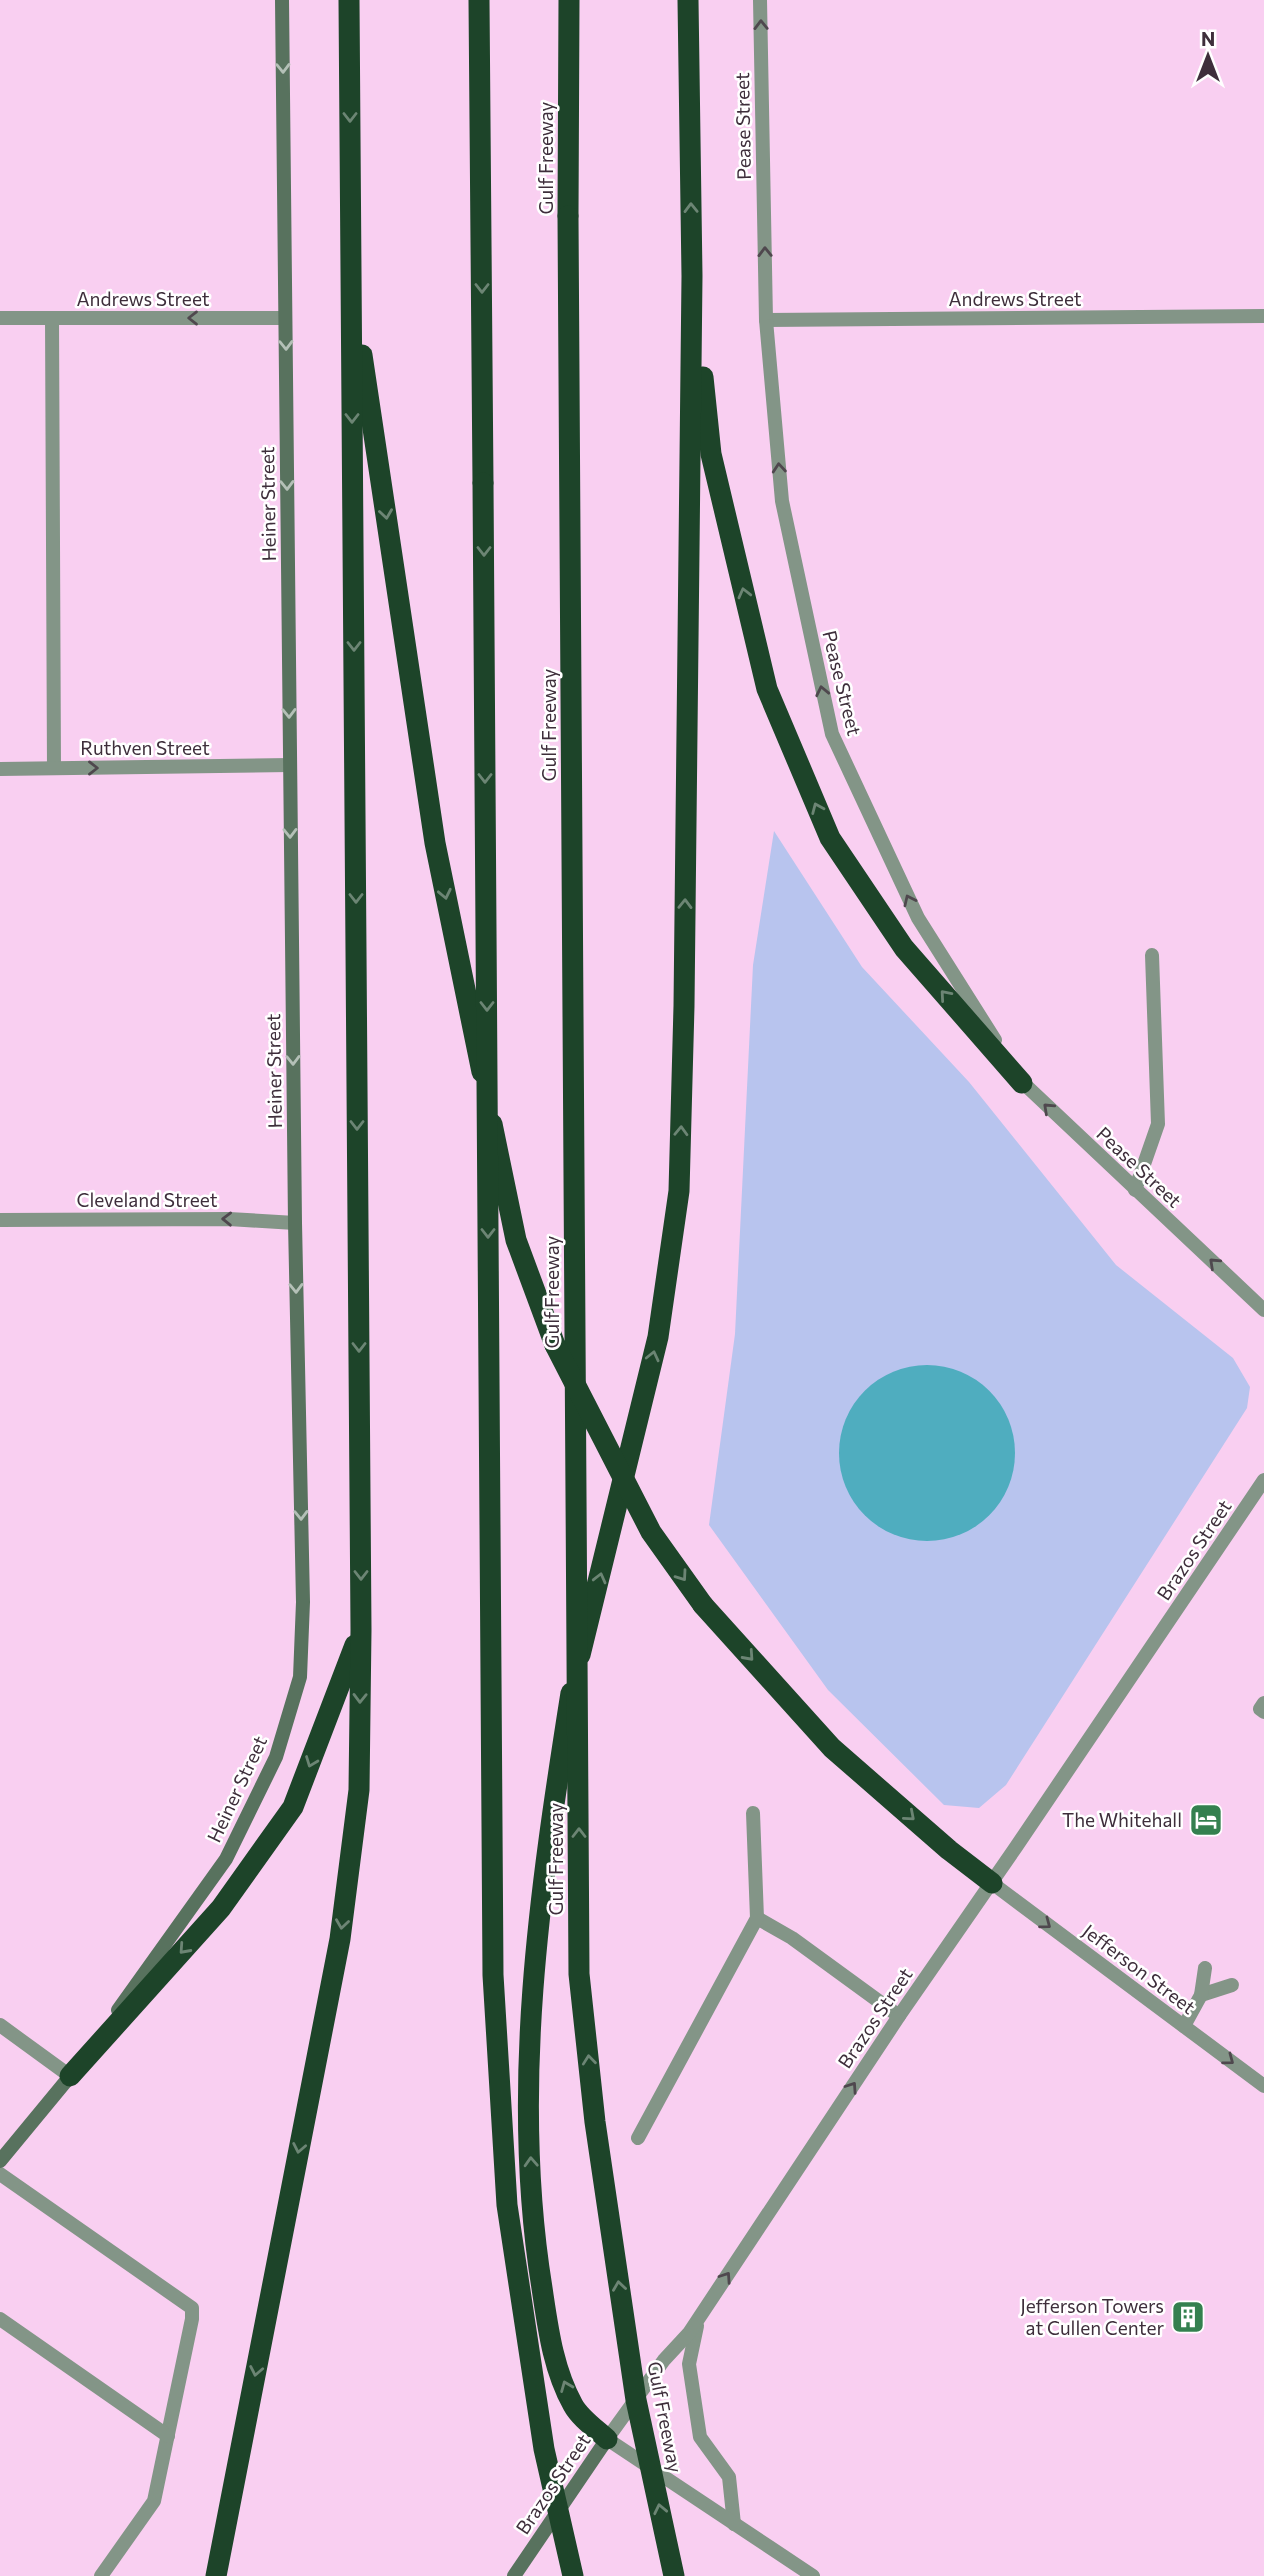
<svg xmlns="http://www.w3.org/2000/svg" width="1264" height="2576" font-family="Commissioner,sans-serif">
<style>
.green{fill:#b8c4ee}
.water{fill:#4fadbf}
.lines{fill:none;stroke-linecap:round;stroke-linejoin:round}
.service{stroke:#839587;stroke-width:14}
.minor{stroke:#839587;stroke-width:14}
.tertiary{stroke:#839587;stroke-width:14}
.secondary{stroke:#58725e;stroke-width:14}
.motorway{stroke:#1d4429;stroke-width:21}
.motorway-bridge{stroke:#1d4429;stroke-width:21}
.oneway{stroke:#4f484e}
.oneway2{stroke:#b4c0b7}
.oneway3{stroke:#6c8574}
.labels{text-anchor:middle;stroke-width:5;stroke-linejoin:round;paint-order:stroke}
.street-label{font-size:19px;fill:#3e2e3b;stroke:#fff}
.poi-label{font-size:19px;fill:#3e2e3b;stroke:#fff;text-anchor:end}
</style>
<rect width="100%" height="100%" fill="#f9cff1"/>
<polygon class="green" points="774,831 862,967 969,1082 1116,1265 1233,1358 1250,1387 1247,1408 1006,1785 979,1808 944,1805 828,1690 709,1525 735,1334 753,965"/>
<circle class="water" cx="927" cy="1453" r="88"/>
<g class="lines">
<g class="service">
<polyline points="52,318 54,768"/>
<polyline points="1135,1190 1158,1124 1152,955"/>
<polyline points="1264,1703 1260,1709 1264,1712"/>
<polyline points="757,1918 792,1938 899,2016"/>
<polyline points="1201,1995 1232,1985"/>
<polyline points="1184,2026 1201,1995 1205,1968"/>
<polyline points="638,2138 757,1918 753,1813"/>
<polyline points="0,2174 192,2308 192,2319 154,2501 101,2576"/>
<polyline points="0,2319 168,2436"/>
</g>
<g class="minor">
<polyline points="0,318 285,318"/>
<polyline points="766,320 1264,316"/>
<polyline points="0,769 290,765"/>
<polyline points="0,1220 229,1219 295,1223"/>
<polyline points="0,2025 70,2076"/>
</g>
<g class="tertiary">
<polyline points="760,0 766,320 782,501 832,734 918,918 995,1040"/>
<polyline points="1018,1078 1264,1310"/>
<polyline points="992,1883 1264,2086"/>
<polyline points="697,2326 689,2364 700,2437 729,2477 734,2524"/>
<polyline points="813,2576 607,2439 664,2360 689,2333 899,2016 1016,1847 1264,1480"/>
</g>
<g class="secondary">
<polyline points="118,2010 226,1859 276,1757 300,1677 303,1602 295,1223 282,0"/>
<polyline points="0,2161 76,2069"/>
<polyline points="514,2576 607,2439"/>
</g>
<g class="motorway">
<polyline points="479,0 483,483"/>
<polyline points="568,216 569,0"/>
<polyline points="362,355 435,843 482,1072"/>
<polyline points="703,377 711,454 767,689 830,838 904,948 1022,1083"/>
<polyline points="492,1124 516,1240 555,1345"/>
<polyline points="703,1605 832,1748 949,1850 992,1883"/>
<polyline points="580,1655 658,1337 679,1191 684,1006 692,276 688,0"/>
<path d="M 571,1693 C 540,1889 510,2090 542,2288 C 548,2328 553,2369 573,2405 C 580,2418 596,2429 607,2439"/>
<polyline points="70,2076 221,1908 293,1807 355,1645"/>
<polyline points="216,2576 340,1939 359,1790 361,1630 349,0"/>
</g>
<g class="motorway-bridge">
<polyline points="568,216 579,1974 595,2122 636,2400 674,2576"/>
<polyline points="483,483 493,1975 507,2205 544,2449 573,2576"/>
<polyline points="555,1345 651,1532 703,1605"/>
</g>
</g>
<defs><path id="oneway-chevron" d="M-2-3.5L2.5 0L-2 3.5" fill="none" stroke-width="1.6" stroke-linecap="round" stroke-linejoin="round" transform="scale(1.75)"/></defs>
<g class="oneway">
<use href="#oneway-chevron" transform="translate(761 25) rotate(-91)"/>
<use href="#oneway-chevron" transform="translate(765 252) rotate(-91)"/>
<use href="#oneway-chevron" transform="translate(193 318) rotate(180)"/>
<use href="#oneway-chevron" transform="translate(779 468) rotate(-95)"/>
<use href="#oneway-chevron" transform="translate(822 691) rotate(-102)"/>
<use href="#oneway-chevron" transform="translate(93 768)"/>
<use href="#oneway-chevron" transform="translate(909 900) rotate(-115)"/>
<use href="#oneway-chevron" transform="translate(1048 1108) rotate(-137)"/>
<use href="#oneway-chevron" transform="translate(227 1219) rotate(-179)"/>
<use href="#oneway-chevron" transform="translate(1214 1263) rotate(-137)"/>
<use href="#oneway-chevron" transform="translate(1046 1924) rotate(37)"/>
<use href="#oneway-chevron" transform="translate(1229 2060) rotate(37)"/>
<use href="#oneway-chevron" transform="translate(852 2087) rotate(-56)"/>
<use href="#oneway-chevron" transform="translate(726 2277) rotate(-56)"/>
</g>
<g class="oneway2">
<use href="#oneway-chevron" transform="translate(283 68) rotate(89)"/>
<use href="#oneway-chevron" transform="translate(286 345) rotate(89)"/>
<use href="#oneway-chevron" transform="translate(287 485) rotate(89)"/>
<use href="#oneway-chevron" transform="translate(289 713) rotate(89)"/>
<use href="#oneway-chevron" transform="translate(290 833) rotate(89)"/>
<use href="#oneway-chevron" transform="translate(293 1060) rotate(89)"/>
<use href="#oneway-chevron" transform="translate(296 1288) rotate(89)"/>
<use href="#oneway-chevron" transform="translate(301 1515) rotate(89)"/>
</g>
<g class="oneway3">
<use href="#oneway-chevron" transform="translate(350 117) rotate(90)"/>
<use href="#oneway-chevron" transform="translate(691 208) rotate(-91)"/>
<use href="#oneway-chevron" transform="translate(482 288) rotate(90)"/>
<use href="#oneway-chevron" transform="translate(352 418) rotate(90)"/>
<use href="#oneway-chevron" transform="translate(386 514) rotate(82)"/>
<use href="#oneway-chevron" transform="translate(484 551) rotate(90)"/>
<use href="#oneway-chevron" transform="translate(744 593) rotate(-104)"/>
<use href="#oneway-chevron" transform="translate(354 646) rotate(90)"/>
<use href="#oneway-chevron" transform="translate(485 778) rotate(90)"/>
<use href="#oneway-chevron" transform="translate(817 808) rotate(-113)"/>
<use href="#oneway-chevron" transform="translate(445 894) rotate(78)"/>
<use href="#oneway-chevron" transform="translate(356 898) rotate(90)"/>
<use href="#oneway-chevron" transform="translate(685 904) rotate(-89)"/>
<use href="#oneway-chevron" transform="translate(945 995) rotate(-131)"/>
<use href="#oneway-chevron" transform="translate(487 1006) rotate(90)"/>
<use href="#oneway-chevron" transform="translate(357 1125) rotate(90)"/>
<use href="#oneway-chevron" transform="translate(681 1131) rotate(-88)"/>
<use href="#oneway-chevron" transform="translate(488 1233) rotate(90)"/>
<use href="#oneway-chevron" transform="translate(359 1347) rotate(90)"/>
<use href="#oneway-chevron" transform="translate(653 1356) rotate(-77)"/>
<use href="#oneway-chevron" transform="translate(361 1575) rotate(90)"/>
<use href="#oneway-chevron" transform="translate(682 1576) rotate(55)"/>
<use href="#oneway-chevron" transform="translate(600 1578) rotate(-76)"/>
<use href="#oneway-chevron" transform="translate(749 1656) rotate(48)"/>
<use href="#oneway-chevron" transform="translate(360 1698) rotate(91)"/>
<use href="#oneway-chevron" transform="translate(311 1762) rotate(111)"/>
<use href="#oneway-chevron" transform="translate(910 1816) rotate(41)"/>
<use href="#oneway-chevron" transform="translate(579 1833) rotate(-90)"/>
<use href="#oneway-chevron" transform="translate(342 1924) rotate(98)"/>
<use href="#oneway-chevron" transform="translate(184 1949) rotate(132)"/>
<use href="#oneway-chevron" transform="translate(589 2060) rotate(-96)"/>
<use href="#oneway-chevron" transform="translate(299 2148) rotate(101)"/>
<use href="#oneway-chevron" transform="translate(531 2162) rotate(-93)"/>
<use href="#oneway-chevron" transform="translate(619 2286) rotate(-98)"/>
<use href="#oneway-chevron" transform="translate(256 2371) rotate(101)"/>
<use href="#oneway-chevron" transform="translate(566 2386) rotate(-112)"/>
<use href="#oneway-chevron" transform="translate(660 2509) rotate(-102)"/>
</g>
<defs>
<symbol id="hotel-square" viewBox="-11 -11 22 22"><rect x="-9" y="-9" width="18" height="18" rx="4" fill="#34804f" stroke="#fff"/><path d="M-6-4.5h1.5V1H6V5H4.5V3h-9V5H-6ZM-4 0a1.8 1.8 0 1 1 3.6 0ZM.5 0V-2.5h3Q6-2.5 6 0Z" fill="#fff"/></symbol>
<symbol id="building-square" viewBox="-11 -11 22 22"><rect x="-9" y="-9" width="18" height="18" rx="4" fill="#34804f" stroke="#fff"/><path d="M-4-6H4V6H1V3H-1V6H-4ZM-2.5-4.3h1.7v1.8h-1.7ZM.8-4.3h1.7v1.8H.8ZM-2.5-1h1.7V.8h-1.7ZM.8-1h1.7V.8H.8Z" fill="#fff"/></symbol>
</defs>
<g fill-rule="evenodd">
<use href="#hotel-square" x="1187" y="1801" width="38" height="38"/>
<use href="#building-square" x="1169" y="2298" width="38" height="38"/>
</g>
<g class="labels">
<g class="street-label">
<text transform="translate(743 126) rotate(-91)" y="7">Pease Street</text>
<text transform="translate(546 158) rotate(-90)" y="7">Gulf Freeway</text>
<text x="143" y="306">Andrews Street</text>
<text x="1015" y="306">Andrews Street</text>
<text transform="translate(268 504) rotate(-91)" y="7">Heiner Street</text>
<text transform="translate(842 683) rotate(76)" y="7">Pease Street</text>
<text transform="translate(549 725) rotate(-90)" y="7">Gulf Freeway</text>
<text x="145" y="755">Ruthven Street</text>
<text transform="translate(274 1071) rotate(-91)" y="7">Heiner Street</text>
<text transform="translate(1139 1167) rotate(43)" y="7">Pease Street</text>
<text x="147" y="1207">Cleveland Street</text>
<text transform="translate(552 1292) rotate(-90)" y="7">Gulf Freeway</text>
<text transform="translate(1194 1550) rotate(-56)" y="7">Brazos Street</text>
<text transform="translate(237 1789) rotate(-65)" y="7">Heiner Street</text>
<text transform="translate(556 1859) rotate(-90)" y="7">Gulf Freeway</text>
<text transform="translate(1139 1969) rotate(37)" y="7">Jefferson Street</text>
<text transform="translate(875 2018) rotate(-56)" y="7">Brazos Street</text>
<text transform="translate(665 2417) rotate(79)" y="7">Gulf Freeway</text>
<text transform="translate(553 2484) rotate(-56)" y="7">Brazos Street</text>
</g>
<g class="poi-label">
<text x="1182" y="1827">The Whitehall</text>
<text x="1164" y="2313">Jefferson Towers<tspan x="1164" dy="22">at Cullen Center</tspan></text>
</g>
</g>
<g transform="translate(1208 56)" stroke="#ffffff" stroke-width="5" paint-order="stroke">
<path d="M0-5L12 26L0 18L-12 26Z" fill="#3e2e3b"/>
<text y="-10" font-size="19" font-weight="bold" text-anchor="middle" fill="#3e2e3b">N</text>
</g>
</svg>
